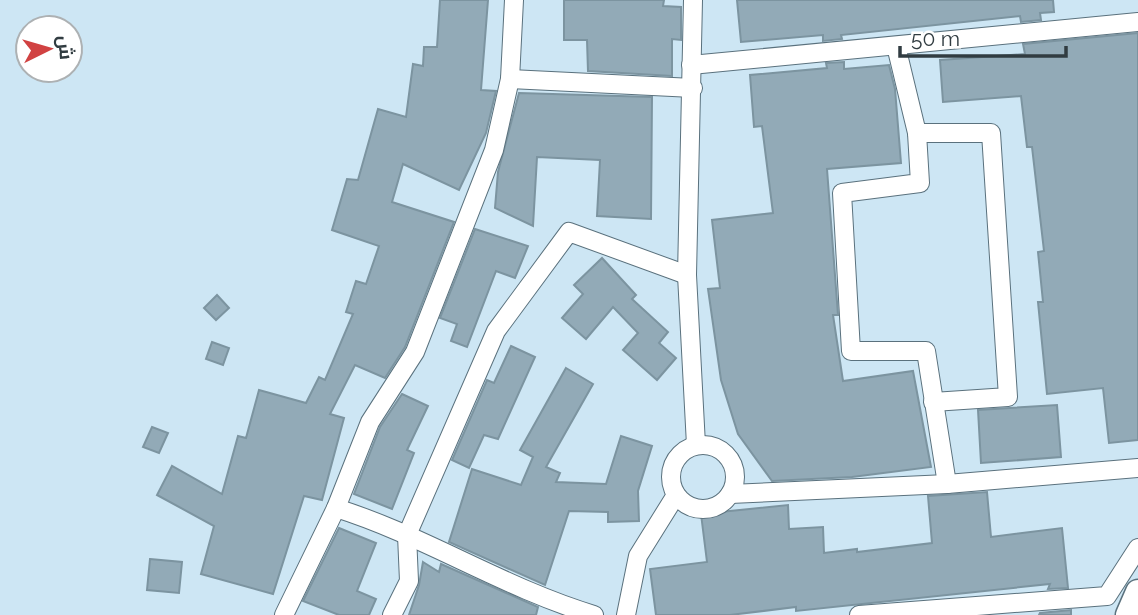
<svg xmlns="http://www.w3.org/2000/svg" width="1138" height="615" font-family="Raleway,Cairo,sans-serif">
<style>
.building{fill:#92aab7;stroke:#7c94a0;stroke-width:2}
.lines{fill:none;stroke-linecap:round;stroke-linejoin:round}
.minor-casing{stroke:#5a717d;stroke-width:20}
.secondary-casing{stroke:#5a717d;stroke-width:27}
.minor{stroke:#fff;stroke-width:18}
.secondary{stroke:#fff;stroke-width:24}
</style>
<rect width="100%" height="100%" fill="#cde6f4"/>
<g class="building">
<polygon points="440,0 488,0 481,90 496,91 486,133 459,190 403,164 392,202 454,222 405,347 385,378 355,365 330,414 344,418 322,500 304,496 273,594 201,574 214,526 157,495 172,466 222,494 238,436 246,438 259,390 306,403 319,377 325,380 353,314 346,312 356,281 366,284 379,246 332,230 347,179 358,180 378,109 406,117 413,64 423,66 424,47 437,47"/>
<polygon points="564,0 664,0 663,6 681,7 681,40 672,39 672,76 588,71 587,40 564,40"/>
<polygon points="737,0 1053,0 1054,12 1040,13 1041,20 1021,22 1020,16 841,35 842,39 823,41 823,35 741,42"/>
<polygon points="1138,33 1138,440 1109,443 1103,388 1047,394 1038,302 1043,302 1038,252 1044,251 1032,147 1027,147 1021,96 943,102 940,60 1025,54 1023,44"/>
<polygon points="844,62 844,69 889,65 895,89 901,163 827,169 838,315 833,315 843,381 913,371 931,467 852,477 772,481 738,434 721,380 708,289 720,288 712,220 773,213 762,126 754,127 750,75 827,68 826,63"/>
<polygon points="519,93 652,97 651,219 597,216 600,160 537,157 533,226 495,208 498,172"/>
<polygon points="475,229 528,246 515,278 496,271 467,347 451,341 457,324 440,318"/>
<polygon points="602,258 636,295 632,299 668,332 659,343 676,358 657,380 623,350 638,333 613,307 586,339 562,318 583,294 574,285"/>
<polygon points="217,295 229,308 216,320 204,308"/>
<polygon points="212,342 229,348 223,365 206,359"/>
<polygon points="511,346 535,357 498,439 484,435 469,468 452,460 487,380 494,383"/>
<polygon points="566,368 593,384 546,467 560,473 556,482 606,484 621,436 652,446 638,491 639,521 608,522 608,512 569,511 545,585 449,542 472,469 521,485 533,457 520,450"/>
<polygon points="402,394 428,406 407,450 414,453 392,509 354,494 380,427"/>
<polygon points="1057,405 1061,457 981,463 978,410"/>
<polygon points="152,427 168,433 159,453 143,447"/>
<polygon points="987,492 991,537 1062,528 1068,588 1048,589 1050,584 796,611 796,607 730,615 656,615 650,569 707,562 701,514 788,505 789,529 823,527 824,553 857,549 857,552 932,543 928,496"/>
<polygon points="339,528 376,543 357,591 376,599 369,615 339,615 303,601"/>
<polygon points="150,559 182,562 179,593 147,590"/>
<polygon points="423,562 439,572 441,564 538,607 536,615 409,615 419,585"/>
<polygon points="1071,610 1071,615 1039,615 1040,613"/>
</g>
<g class="lines">
<defs>
<g id="minor">
<polyline points="693,0 687,275 696,445"/>
<polyline points="896,46 917,133 920,183 842,193 851,351 926,351 947,484"/>
<polyline points="691,65 1138,22"/>
<polyline points="510,79 693,88"/>
<polyline points="917,133 991,133 1008,397 933,402"/>
<circle cx="703" cy="477" r="32"/>
<polyline points="730,494 947,484 1138,468"/>
<path d="M 336,508 C 425,536 504,588 594,615"/>
<polyline points="284,615 336,508 370,422 415,352 494,150 510,79 514,0"/>
<polyline points="392,615 409,581 407,535 496,331 569,232 687,275"/>
<polyline points="626,615 638,556 676,495"/>
<polyline points="859,615 1107,596 1138,548"/>
</g>
<polyline id="secondary" points="1128,615 1138,592"/>
</defs>
<use href="#minor" class="minor-casing"/>
<use href="#secondary" class="secondary-casing"/>
<use href="#minor" class="minor"/>
<use href="#secondary" class="secondary"/>
</g>
<g transform="translate(49 49) rotate(85)"><circle r="33" fill="#ffffff" stroke="#adb1b3" stroke-width="2"/>
<path d="M0-5L12 26L0 18L-12 26Z" fill="#d14242"/>
<text y="-10" font-size="19" font-weight="bold" text-anchor="middle" fill="#313c41">ش</text>
</g>
<path d="M900 46v10h166v-10" fill="none" stroke="#313c41" stroke-width="3.5"/>
<text x="911" y="46" font-size="21" fill="#313c41" stroke="#ffffff" stroke-width="5" paint-order="stroke">50 m</text>
</svg>
